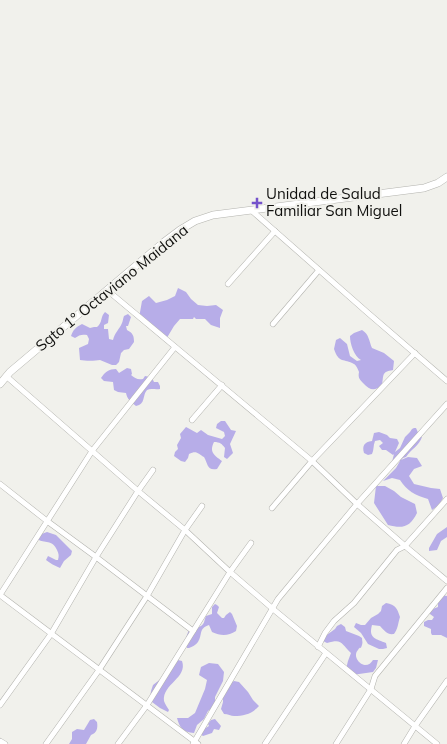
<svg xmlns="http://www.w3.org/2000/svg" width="447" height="744" font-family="Mulish,sans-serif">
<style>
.forest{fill:#b7ade8}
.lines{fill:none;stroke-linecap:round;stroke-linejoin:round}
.street-casing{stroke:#b3b3ae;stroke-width:6}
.secondary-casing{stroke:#b3b3ae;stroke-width:8}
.street{stroke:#fff;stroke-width:5}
.secondary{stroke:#fff;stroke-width:7}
.poi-dot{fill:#7452cb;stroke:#f1f1ec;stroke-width:1.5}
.labels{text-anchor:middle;stroke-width:4;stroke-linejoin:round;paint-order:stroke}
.poi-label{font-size:15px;fill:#10100e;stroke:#f1f1ec;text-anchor:start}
.street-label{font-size:15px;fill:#10100e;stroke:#f1f1ec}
</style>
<rect width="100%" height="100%" fill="#f1f1ec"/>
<g class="forest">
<polygon points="178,288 186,292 191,299 198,305 207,306 216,305 223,310 220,318 220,328 211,325 205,319 196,319 194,317 193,319 180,319 174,326 165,341 158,336 139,318 142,301 149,296 156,303 167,300 175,296"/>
<path d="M 105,312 L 109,315 L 108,323 L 104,325 L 104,329 L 108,329 L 109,339 L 113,340 C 115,332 119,330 122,323 C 123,321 123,318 124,316 L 128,314 L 131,317 L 128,326 L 126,326 L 127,330 C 133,333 134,336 134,342 L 129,349 L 124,350 L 121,353 L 119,362 L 116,365 L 112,365 L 100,360 C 95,361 85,361 80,360 L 79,348 L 88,344 L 89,339 L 87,335 C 82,334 79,335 75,338 L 71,336 C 73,330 76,327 82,324 L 90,328 L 94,327 L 97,327 C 103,322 100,317 105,312 Z"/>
<path d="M 362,330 C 369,334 369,341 372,348 L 384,353 L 394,361 L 393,370 C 381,372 384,375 382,385 C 374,392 370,390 363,383 C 359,379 358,377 359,372 C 358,369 356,365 354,364 C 344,358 339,364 334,349 L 336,340 L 340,338 L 347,344 L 350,356 L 357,361 L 361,360 C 354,356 350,344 350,336 L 354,333 Z"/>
<path d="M 127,368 L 131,369 L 132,374 L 131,375 C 135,378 137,380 143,379 L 145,376 L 150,377 L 153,380 L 154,382 L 158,382 L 160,386 L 160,389 C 155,390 151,388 147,390 C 142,396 146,404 136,406 C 131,402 127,399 126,393 L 118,392 L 114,390 L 113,382 L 104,381 L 101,378 C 105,372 109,369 116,369 L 119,373 Z"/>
<path d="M 221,421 L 225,421 L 231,430 L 236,431 L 230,444 L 233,453 L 227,459 L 224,457 L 225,448 C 222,444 220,442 214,442 C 209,452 214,455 222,461 L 217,469 C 207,471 208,464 204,457 C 198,454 197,450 189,454 L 188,458 L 185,462 L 181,461 L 174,456 L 175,452 L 178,449 L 177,445 L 181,438 L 180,434 L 186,427 C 190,429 193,431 197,433 L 201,430 L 208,435 L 222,439 L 225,436 L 224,432 L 216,428 L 217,424 Z"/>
<path d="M 414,428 L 416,428 L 420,437 L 422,437 C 419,446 411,449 406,457 L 403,458 L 401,460 L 408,457 L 417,458 L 422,466 L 414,469 L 409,476 L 414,484 L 431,488 L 440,489 L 443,498 L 439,505 L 432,510 L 428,499 C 415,495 407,491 400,480 L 392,478 L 383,481 L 396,468 L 400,461 L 392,462 L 394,454 L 393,455 L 386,450 L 382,450 L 379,446 L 383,443 L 380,440 L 375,441 C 373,446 374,450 372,454 L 368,455 L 364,453 C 362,446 364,442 372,441 L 374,433 L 379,432 L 387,435 L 390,438 L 397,439 L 399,443 L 395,452 L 400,448 L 405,437 L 410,432 L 412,429 Z"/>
<path d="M 376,486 L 385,486 L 394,491 L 401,497 L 415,504 L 417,513 C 410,527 403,529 388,525 L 374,503 Z"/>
<polygon points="447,527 447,537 441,541 437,550 429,551 429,548 437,534"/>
<path d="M 47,532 L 56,535 L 72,551 L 71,555 L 64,561 L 60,568 C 55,566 50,563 46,560 L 48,556 L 56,560 L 58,560 C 59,556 59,554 57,550 C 52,539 45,544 37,539 L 39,535 Z"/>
<polygon points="441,595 447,596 447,638 441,635 432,635 431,633 431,629 424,626 424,622 428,620 432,620 434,617 430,614 430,610 438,607 438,603"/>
<path d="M 386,603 C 396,605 397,608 400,617 C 398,623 398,629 394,634 C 387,635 385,631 380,626 L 372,625 C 368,639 377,639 386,643 L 387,648 L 383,649 L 379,649 L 368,644 L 361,633 L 354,627 L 356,623 L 361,625 L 365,625 L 371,618 L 378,614 L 381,611 L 382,606 Z"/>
<path d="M 215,604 L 217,605 L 219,607 L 217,613 L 222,618 L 224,618 L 226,615 L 230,612 L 232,614 L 237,626 L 236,631 C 228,636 221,636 212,632 L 209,625 C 198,629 203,634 198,642 C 196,645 192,647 189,648 L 187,648 C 184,641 187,634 190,628 L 194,626 L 198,628 C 206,623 203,623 206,616 L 212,614 L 212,607 Z"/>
<path d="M 341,624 L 345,627 L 346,631 L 359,636 L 362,638 C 362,641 363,642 362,645 C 360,651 361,645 358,650 C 353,655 358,664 365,665 C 369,665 371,663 373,660 L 378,660 L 376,668 L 373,672 L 352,675 L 346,669 L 348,661 L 351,653 C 341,644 343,638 327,643 L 323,641 L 324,637 L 335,629 L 337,626 Z"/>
<path d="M 178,660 L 182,661 C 188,678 162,684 164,701 C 165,704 167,707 169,710 L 168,712 L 160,708 L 152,702 L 150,697 L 151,691 L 153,685 L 162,678 Z"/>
<path d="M 209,663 L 218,664 L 224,672 L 223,681 L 215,697 L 215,706 L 208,711 L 204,719 L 197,725 L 194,733 C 183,732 180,729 177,718 L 188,718 L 195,713 L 205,689 L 207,680 L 199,675 L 201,667 Z"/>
<path d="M 234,681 L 239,682 L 248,692 L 253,700 L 259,706 C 252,714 244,716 234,716 C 231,716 228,714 224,714 L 221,709 L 223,702 L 223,697 L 230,683 Z"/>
<path d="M 94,719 L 97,722 C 98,728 97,733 91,735 L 86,744 L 69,744 L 72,739 L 72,732 L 77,729 L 84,730 L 90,720 Z"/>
<polygon points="215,719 221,726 219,730 214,729 212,733 203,736 200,734 202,730 209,726 208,724 211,720"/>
</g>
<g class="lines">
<defs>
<g id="street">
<polyline points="251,210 368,313 447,381"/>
<polyline points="228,284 275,231"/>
<polyline points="107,290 312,461 357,504 405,546 447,581"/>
<polyline points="273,324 319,270"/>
<polyline points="6,376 138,491 185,530 230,572 273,609 437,744"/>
<polyline points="192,420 222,385"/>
<polyline points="0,484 47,521 96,557 193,631"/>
<polyline points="272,508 312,461 415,353"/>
<polyline points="0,595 92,451 175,347"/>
<polyline points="0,595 198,744"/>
<polyline points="318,647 325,633 334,621 354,603 397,550 405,546 447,499"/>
<polyline points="0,705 51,634 96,557 138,491 153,470"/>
<polyline points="0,741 5,744"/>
<polyline points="46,744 99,670 147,596 185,530 202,506"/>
<polyline points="118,744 147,705 230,572 251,543"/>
<polyline points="193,744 278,599 357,504 447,404"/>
<polyline points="265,744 326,653"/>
<polyline points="336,744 371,689 375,676 447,588"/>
<polyline points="404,744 415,726 447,681"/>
</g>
<polyline id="secondary" points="0,384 10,372 164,242 180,230 195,221 213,215 424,188 438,183 447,177"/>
</defs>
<use href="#street" class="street-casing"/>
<use href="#secondary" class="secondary-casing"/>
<use href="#street" class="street"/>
<use href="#secondary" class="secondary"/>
</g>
<path class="poi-dot" d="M255 197h4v4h4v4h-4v4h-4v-4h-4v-4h4z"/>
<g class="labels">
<g class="poi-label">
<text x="266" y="199">Unidad de Salud<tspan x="266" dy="17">Familiar San Miguel</tspan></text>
</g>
<g class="street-label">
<text transform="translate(112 288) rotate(-39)" y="5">Sgto 1° Octaviano Maidana</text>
</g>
</g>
</svg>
